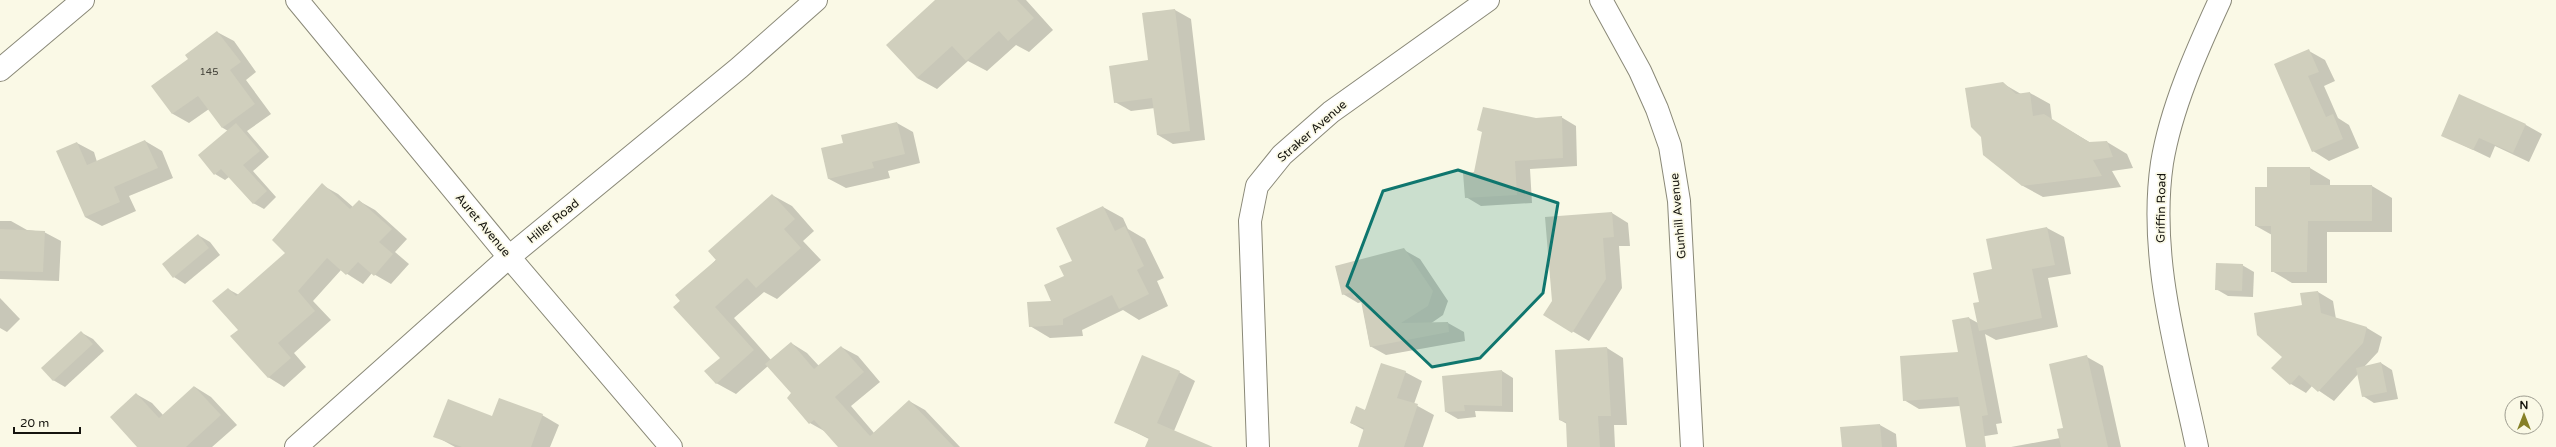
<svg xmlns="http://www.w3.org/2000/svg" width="2556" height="447" font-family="'Varela Round',sans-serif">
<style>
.shadow{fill:#0003}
.building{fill:#d0cfbd}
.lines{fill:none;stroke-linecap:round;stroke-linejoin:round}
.minor-casing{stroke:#8a8978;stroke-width:24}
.minor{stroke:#fff;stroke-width:22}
.marked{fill:#0f766e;fill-opacity:0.2;stroke:#0f766e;stroke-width:3;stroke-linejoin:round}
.labels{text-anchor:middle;stroke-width:3.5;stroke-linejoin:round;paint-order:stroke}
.number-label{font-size:10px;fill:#44433a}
.street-label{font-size:12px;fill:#15140e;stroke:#faf9e6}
</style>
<rect width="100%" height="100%" fill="#faf9e6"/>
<g class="shadow">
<polygon points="936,0 1026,0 1053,30 1029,52 1016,45 987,71 968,61 937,89 917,78"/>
<polygon points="1175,10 1191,19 1205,140 1173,144 1158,135 1155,108 1131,111 1115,102 1149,61 1143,13"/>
<polygon points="217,32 234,41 256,72 246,80 271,114 247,131 269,157 253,171 276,197 264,209 253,203 229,177 225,180 215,174 228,131 223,128 209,109 189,123 173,114 152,86 190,59"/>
<polygon points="2309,51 2325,60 2335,81 2324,86 2338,118 2349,125 2359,148 2329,161 2313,151 2275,65"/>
<polygon points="2002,83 2021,94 2030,93 2050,104 2052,120 2091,143 2107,142 2127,154 2133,168 2112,171 2121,187 2043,197 2023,186"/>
<polygon points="1561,117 1576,126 1577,166 1530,169 1532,203 1481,206 1466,197 1475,173 1483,133 1536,119"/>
<polygon points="897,123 913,132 920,163 888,171 890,178 846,188 829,179 822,149 844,144"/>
<polygon points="2526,125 2542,134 2529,162 2495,146 2490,158 2442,135"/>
<polygon points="145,141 162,151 173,178 129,196 136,211 102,226 85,217 77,143 94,152 97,162"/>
<polygon points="2310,168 2330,180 2330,186 2372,186 2392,198 2392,232 2327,232 2327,283 2292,283 2272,271 2272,235 2256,226 2268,188"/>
<polygon points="322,185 338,194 353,207 359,201 375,210 407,239 395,252 409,264 391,284 372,273 363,284 341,270 313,301 331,320 294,353 306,367 284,387 268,377 239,330 228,289 239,295 287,253"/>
<polygon points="772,195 792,206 814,231 803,241 821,260 777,299 764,292 734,318 771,360 791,343 807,353 819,366 841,347 858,356 880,382 851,406 874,433 909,401 925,410 960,447 839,447 826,432 810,423 793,394 768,366 736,394 716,383 721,358 675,307"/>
<polygon points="1103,207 1123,218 1128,229 1145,239 1164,278 1157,281 1168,306 1139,320 1123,310 1082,330 1083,336 1050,338 1030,326 1053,302"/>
<polygon points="1612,213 1628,223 1630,246 1619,246 1622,288 1589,341 1545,315"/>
<polygon points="0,221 11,221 27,230 44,232 61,241 59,281 0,279"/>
<polygon points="2047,228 2064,237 2071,274 2048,278 2058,327 1996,340 1985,334 2002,423 1996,424 1998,434 1979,437 1960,406 1919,409 1904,400 1959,353 1969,318 1978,323 1980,303 1993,270 1987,240"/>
<polygon points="198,235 210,242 220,255 185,284 174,277"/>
<polygon points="1404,250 1420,259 1448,301 1443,315 1430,324 1448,323 1464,332 1465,341 1386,355 1370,346 1362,302 1358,303 1343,294"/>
<polygon points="2242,265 2254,272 2253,297 2228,296 2216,289"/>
<polygon points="2318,292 2333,301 2336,319 2367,328 2382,337 2378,352 2364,367 2381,363 2392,370 2398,399 2374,403 2363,396 2358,374 2334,401 2312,386 2306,393 2291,384 2283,357 2303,306"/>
<polygon points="0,298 20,319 7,332 0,328"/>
<polygon points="82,333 93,339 104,351 65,387 53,380"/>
<polygon points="1607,348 1623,358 1627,425 1614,425 1615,447 1568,447 1567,424 1560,420"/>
<polygon points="2087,357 2103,366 2121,447 2011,447 2060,438"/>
<polygon points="1502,371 1513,378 1513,412 1475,411 1476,417 1458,419 1446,412"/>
<polygon points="1179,372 1195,381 1174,431 1205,447 1146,447 1149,439 1115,422"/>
<polygon points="1405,372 1422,381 1414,404 1434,415 1423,447 1359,447 1364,430 1351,423"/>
<polygon points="195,387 211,397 237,425 212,447 139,447 136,394 152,403 163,415"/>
<polygon points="542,415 559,425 550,447 455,447 435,436 493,418"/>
<polygon points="1880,425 1896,434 1897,447 1843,447"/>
</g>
<g class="building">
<polygon points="935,0 1017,0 1034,18 1008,41 999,31 966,61 952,46 917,78 886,45"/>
<polygon points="1175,9 1190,131 1157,135 1152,98 1114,103 1109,66 1148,60 1142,13"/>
<polygon points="217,31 241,62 230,70 255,104 222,128 198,96 172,114 151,86 188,59 185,55"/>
<polygon points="2309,49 2319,72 2308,76 2326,117 2333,114 2343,139 2312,152 2274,64"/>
<polygon points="2003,82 2016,94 2030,92 2033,116 2044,114 2089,142 2107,141 2113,157 2093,160 2102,176 2022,186 1983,155 1981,137 1971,127 1965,88"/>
<polygon points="2459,94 2526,124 2513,153 2479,138 2473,150 2441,136"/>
<polygon points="1483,107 1536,118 1562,116 1563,158 1515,161 1517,195 1465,198 1463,173 1474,172 1482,132 1477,130"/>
<polygon points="897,122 905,154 872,162 874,168 828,179 821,148 843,143 841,135"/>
<polygon points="236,123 260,151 243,165 267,191 253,204 221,169 214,175 198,155"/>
<polygon points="145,140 158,168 114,187 120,202 85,217 56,151 77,142 87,165"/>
<polygon points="2267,167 2310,167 2310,185 2372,185 2372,221 2308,221 2307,272 2271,272 2271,226 2255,226 2255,187 2267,187"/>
<polygon points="322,183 350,209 359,200 392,229 379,242 393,254 374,276 358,262 346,275 327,258 298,291 315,311 278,343 291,358 268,378 230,336 238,330 212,301 228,288 236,296 285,253 272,240"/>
<polygon points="772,194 795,219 784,229 801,248 756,288 747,278 715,307 754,350 716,384 704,371 720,358 673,307 680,301 675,295 716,260 708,251"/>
<polygon points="1103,206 1115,231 1125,226 1144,266 1137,270 1149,294 1119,309 1112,295 1063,319 1063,325 1029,327 1027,302 1051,301 1044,285 1064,276 1059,266 1072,261 1056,228"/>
<polygon points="1612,212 1614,237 1603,238 1606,279 1572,333 1543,315 1552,301 1545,217"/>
<polygon points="2047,227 2055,265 2032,269 2042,318 1979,331 1973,303 1979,302 1973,273 1992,269 1986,239"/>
<polygon points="0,229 45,231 43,272 0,271"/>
<polygon points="198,234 209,248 173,278 162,264"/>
<polygon points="1404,248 1433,291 1428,306 1401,323 1448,322 1449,332 1370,347 1360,296 1354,298 1352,292 1342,295 1335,266"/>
<polygon points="2216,263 2243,264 2242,291 2215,290"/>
<polygon points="2318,291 2321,313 2367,327 2363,343 2318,392 2299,375 2290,385 2271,368 2282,357 2257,335 2254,313 2302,305 2300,293"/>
<polygon points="1969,317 1988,415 1982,416 1986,447 1966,447 1958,397 1903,401 1900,356 1958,352 1952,320"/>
<polygon points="81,331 93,344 53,381 41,368"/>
<polygon points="791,342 814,369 841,346 864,372 835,397 870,436 909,400 954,447 838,447 814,420 809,424 787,398 791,393 765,364"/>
<polygon points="1607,347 1611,416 1598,416 1600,447 1567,447 1566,422 1559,420 1555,350"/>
<polygon points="1142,355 1180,371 1157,423 1213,447 1145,447 1149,438 1114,423"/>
<polygon points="2087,355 2108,447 2061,447 2057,429 2063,428 2049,364"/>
<polygon points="2381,362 2387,392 2362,397 2356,368"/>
<polygon points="1381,363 1406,371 1397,398 1418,404 1404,447 1358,447 1364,428 1350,423 1356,406 1365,410"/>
<polygon points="1502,370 1502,406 1464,405 1465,411 1445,412 1442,376"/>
<polygon points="194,386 221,415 186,447 137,447 110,417 136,393 159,418"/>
<polygon points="499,398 543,414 531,447 462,447 433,437 448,399 492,416"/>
<polygon points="1880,424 1882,447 1842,447 1840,427"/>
</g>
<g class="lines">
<defs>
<g id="minor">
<polyline points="297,0 509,257 671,447"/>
<polyline points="1601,0 1640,71 1657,109 1670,146 1679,201 1692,447"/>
<polyline points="0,70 83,0"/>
<polyline points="296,447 509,257 739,68 816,0"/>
<polyline points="1258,447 1250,221 1257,186 1282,155 1331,112 1488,0"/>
<path d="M 2197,447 C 2178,355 2148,258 2162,163 C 2171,108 2197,50 2220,0"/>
</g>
</defs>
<use href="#minor" class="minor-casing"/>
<use href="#minor" class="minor"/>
</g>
<path class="marked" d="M 1458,170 L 1558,203 L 1543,293 L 1480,358 L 1432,367 L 1347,286 L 1383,191 Z"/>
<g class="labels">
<g class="number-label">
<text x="209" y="75">145</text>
</g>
<g class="street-label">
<text transform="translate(1312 131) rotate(-41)" y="4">Straker Avenue</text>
<text transform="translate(2161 208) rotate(-89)" y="4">Griffin Road</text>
<text transform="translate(1678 216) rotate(-95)" y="4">Gunhill Avenue</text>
<text transform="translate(553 221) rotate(-39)" y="4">Hiller Road</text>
<text transform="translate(483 225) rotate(50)" y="4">Auret Avenue</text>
</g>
</g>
<g transform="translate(2524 415)"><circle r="19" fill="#faf9e6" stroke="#9e9d90"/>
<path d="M0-3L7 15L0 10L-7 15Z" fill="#868027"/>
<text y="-6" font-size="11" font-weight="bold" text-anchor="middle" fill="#15140e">N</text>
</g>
<path d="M14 427v6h66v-6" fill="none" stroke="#15140e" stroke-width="2"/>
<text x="20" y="427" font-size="12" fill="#15140e" stroke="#faf9e6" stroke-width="3" paint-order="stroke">20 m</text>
</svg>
